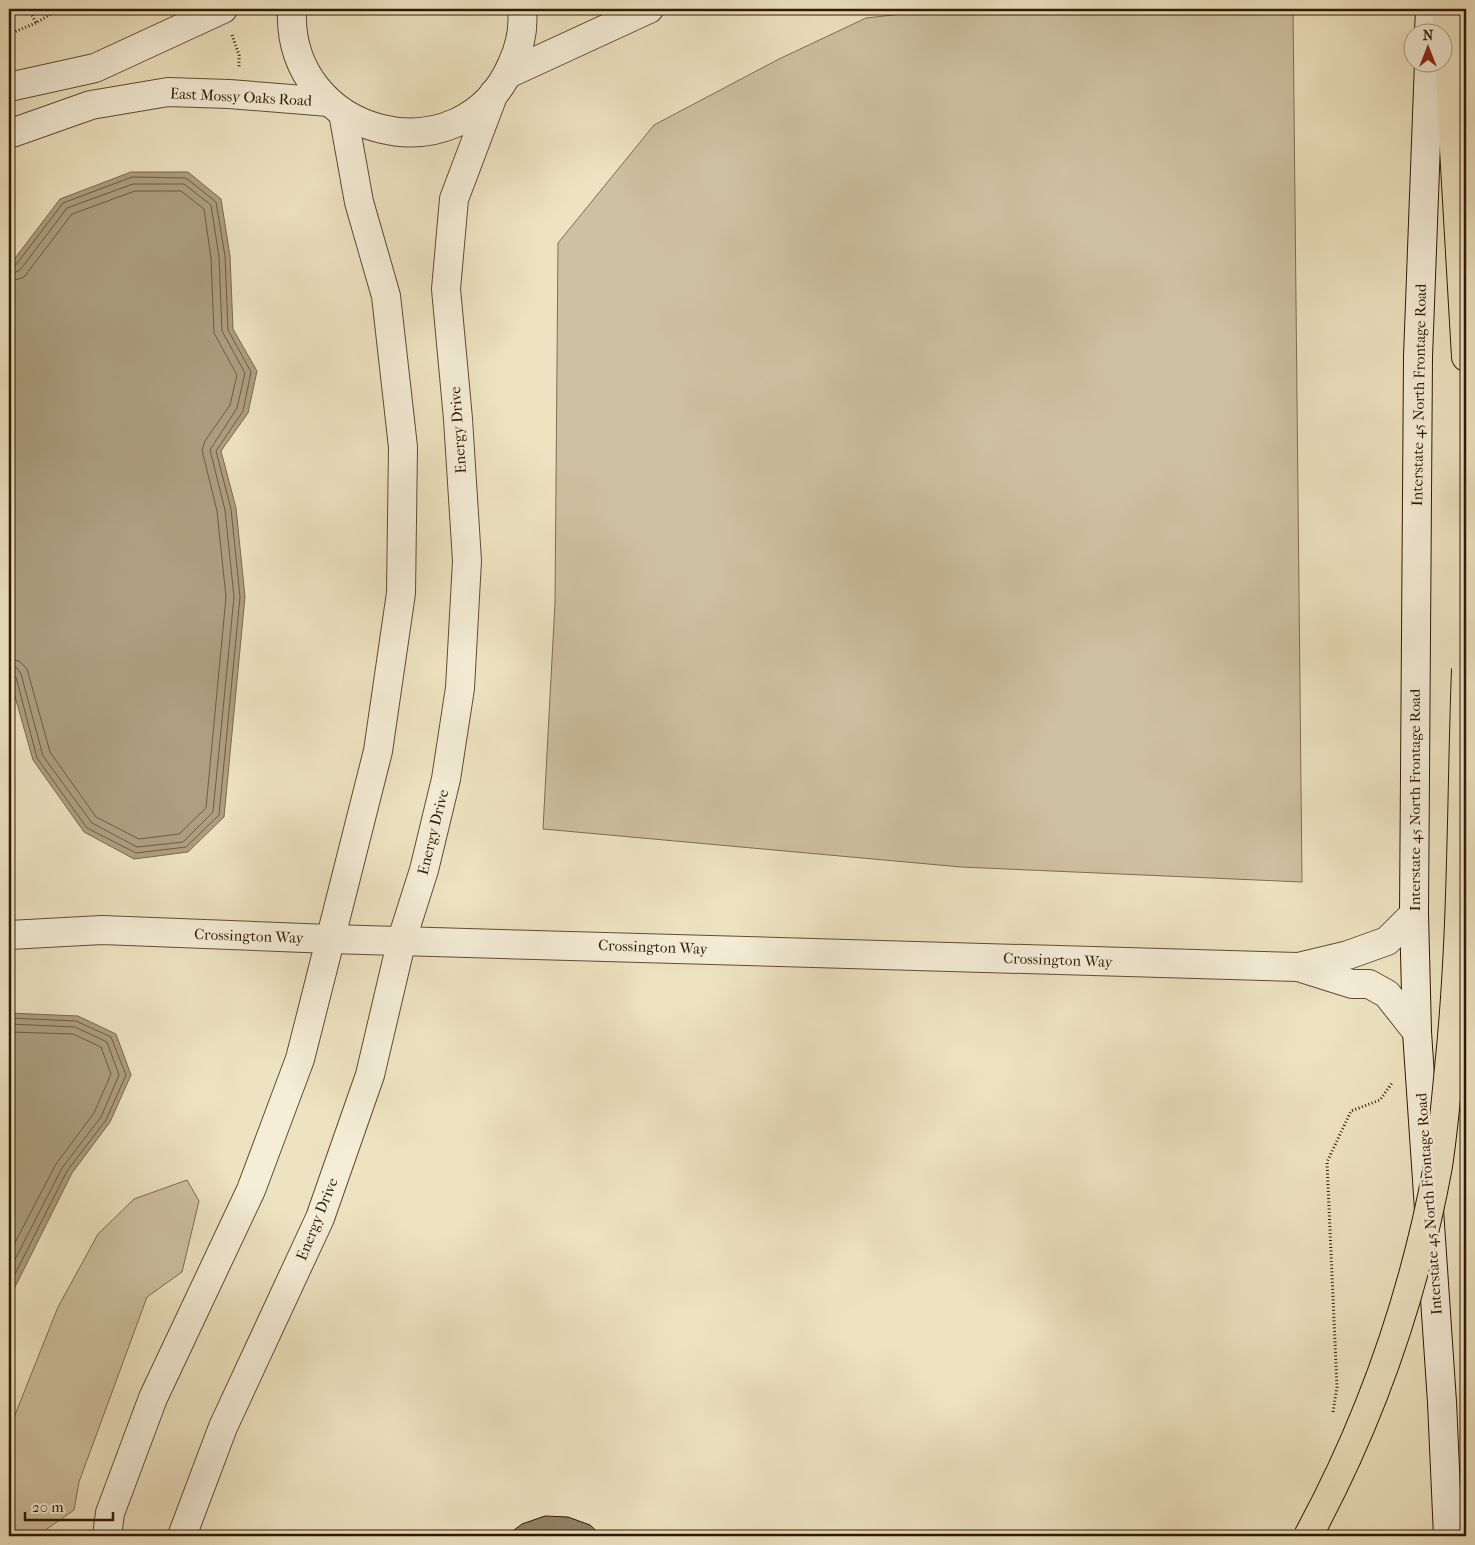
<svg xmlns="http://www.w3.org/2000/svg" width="1475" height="1545" font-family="'IM FELL French Canon',serif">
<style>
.green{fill:#cec1a1;stroke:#7e6e52}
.water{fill:#ad9f80;stroke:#7b6a4e}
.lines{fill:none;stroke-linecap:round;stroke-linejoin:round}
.shore{stroke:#6e5c42;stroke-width:1}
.building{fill:#928366;stroke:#2f1a03}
.tertiary-casing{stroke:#5f4c32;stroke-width:30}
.secondary-casing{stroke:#2f1a03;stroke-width:30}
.motorway-casing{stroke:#2f1a03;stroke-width:30}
.path{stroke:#2f1a03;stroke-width:3;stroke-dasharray:1 2.5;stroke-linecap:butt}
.tertiary{stroke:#f4edd7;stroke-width:28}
.secondary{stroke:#f4edd7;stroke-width:28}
.motorway{stroke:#eee3c1;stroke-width:28}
.motorway-bridge-casing{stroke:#2f1a03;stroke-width:30;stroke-linecap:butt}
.motorway-bridge{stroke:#eee3c1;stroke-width:28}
.labels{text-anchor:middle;stroke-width:5;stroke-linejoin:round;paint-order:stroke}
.street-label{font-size:15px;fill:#2f1a03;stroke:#f4edd7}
</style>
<rect width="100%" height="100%" fill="#eee3c1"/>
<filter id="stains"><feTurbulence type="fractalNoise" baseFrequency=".004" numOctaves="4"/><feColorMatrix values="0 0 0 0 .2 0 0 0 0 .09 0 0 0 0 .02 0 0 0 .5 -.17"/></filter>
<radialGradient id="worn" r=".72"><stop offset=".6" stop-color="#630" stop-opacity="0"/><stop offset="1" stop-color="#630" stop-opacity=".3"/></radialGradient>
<g class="green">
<polygon points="946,9 1293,9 1302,882 961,867 543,829 555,603 558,243 654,125 779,59 866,18"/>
<polygon points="187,1180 199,1201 182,1272 147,1297 79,1482 74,1510 37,1536 9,1536 9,1430 58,1307 98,1234 134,1199"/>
</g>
<g class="water">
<polygon points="131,172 188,172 221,199 230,256 233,329 257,371 248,413 221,451 236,508 245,597 224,817 188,852 134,859 84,832 33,760 12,686 9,639 9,266 60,199"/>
<polygon points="9,1013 78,1016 116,1034 131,1075 110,1122 72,1173 9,1299"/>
</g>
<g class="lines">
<g class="shore">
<polyline points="9,269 15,266 63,203 132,177 186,178 216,202 225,256 228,330 251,372 243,411 216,451 231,509 240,597 219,815 186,847 136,853 87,828 37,758 16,677 9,672"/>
<polyline points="9,275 20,270 67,208 133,184 184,184 211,205 219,257 222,331 245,373 237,408 210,450 225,510 234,597 213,812 183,842 137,847 92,823 43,756 21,674 17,668 9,666"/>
<polyline points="9,282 24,277 72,214 135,191 181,191 204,209 211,258 214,333 237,375 230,405 205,441 202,450 217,511 226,597 206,808 179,834 139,839 96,817 50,752 27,669 19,661 9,659"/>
<polyline points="9,1018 76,1021 111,1037 126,1075 106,1120 67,1171 9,1286"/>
<polyline points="9,1024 75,1027 107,1042 119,1075 101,1117 62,1168 9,1271"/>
<polyline points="9,1032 73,1034 101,1047 111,1074 94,1113 56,1164 9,1254"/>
</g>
</g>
<polygon class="building" points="545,1516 568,1517 590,1525 602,1536 506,1536 522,1524"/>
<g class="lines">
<defs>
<g id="tertiary">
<path d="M 292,9 C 286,138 462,181 512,64 C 520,47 524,28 522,9"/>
<polyline points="508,74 649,9"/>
<polyline points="9,87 95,68 223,9"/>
<polyline points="9,134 91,105 168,92 229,94 329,102"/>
<polyline points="9,935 102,930 330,939 1298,967 1348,955 1387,941 1414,914"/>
<polyline points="1298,967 1352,984 1369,984 1387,994 1417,1032"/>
<polyline points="107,1536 110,1513 153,1398 251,1190 300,1059 378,751 401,593 403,447 386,296 359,202 343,113"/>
<polyline points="182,1536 223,1427 320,1218 370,1075 402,939 424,870 446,779 460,688 467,561 458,419 446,289 454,199 494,93"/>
</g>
<g id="secondary">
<polyline points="1429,32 1430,9"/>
<polyline points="1429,62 1418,357 1414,914 1417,1032 1442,1402 1448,1536"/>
</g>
<polyline id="motorway" points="1446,9 1466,357"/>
</defs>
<use href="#tertiary" class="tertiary-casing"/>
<use href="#secondary" class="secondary-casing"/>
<use href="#motorway" class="motorway-casing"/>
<g class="path">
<polyline points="29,9 36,23 59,9"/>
<polyline points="9,34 36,23"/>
<polyline points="232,35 239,55 239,67"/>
<polyline points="1333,1412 1337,1387 1327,1162 1351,1111 1380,1100 1392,1083"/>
</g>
<use href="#tertiary" class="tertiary"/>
<use href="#secondary" class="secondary"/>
<use href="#motorway" class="motorway"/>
<defs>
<path id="motorway-bridge" d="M 1308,1536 C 1371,1420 1414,1296 1438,1166 C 1443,1133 1446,1100 1449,1068 C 1463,935 1461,802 1466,669"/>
</defs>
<use href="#motorway-bridge" class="motorway-bridge-casing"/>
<use href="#motorway-bridge" class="motorway-bridge"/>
</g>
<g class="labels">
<g class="street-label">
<text transform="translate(241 97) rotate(3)" y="5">East Mossy Oaks Road</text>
<text transform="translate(1419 395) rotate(-89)" y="5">Interstate 45 North Frontage Road</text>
<text transform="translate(458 430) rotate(-94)" y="5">Energy Drive</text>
<text transform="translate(1415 800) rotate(-90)" y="5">Interstate 45 North Frontage Road</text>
<text transform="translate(433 832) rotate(-76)" y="5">Energy Drive</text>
<text transform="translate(249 936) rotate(2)" y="5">Crossington Way</text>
<text transform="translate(653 947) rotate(2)" y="5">Crossington Way</text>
<text transform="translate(1058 960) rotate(2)" y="5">Crossington Way</text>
<text transform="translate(1429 1204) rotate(-94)" y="5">Interstate 45 North Frontage Road</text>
<text transform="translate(317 1219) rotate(-68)" y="5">Energy Drive</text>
</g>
</g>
<rect width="1475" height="1545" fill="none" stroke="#eee3c1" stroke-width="30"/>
<rect x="10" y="10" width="1455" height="1525" fill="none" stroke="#2f1a03" stroke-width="2.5"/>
<rect x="15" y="15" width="1445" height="1515" fill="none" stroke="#2f1a03"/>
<g transform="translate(1428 48)"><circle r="24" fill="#f4edd7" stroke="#a59982"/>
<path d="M0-4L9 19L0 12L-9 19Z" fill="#8f2418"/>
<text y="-8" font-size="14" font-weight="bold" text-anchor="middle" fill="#2f1a03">N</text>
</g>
<path d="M25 1512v8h88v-8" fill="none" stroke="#2f1a03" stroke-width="2.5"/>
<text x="32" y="1512" font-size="15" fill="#2f1a03" stroke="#f4edd7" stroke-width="4" paint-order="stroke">20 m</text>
<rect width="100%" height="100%" filter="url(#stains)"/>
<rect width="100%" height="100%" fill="url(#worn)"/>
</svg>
